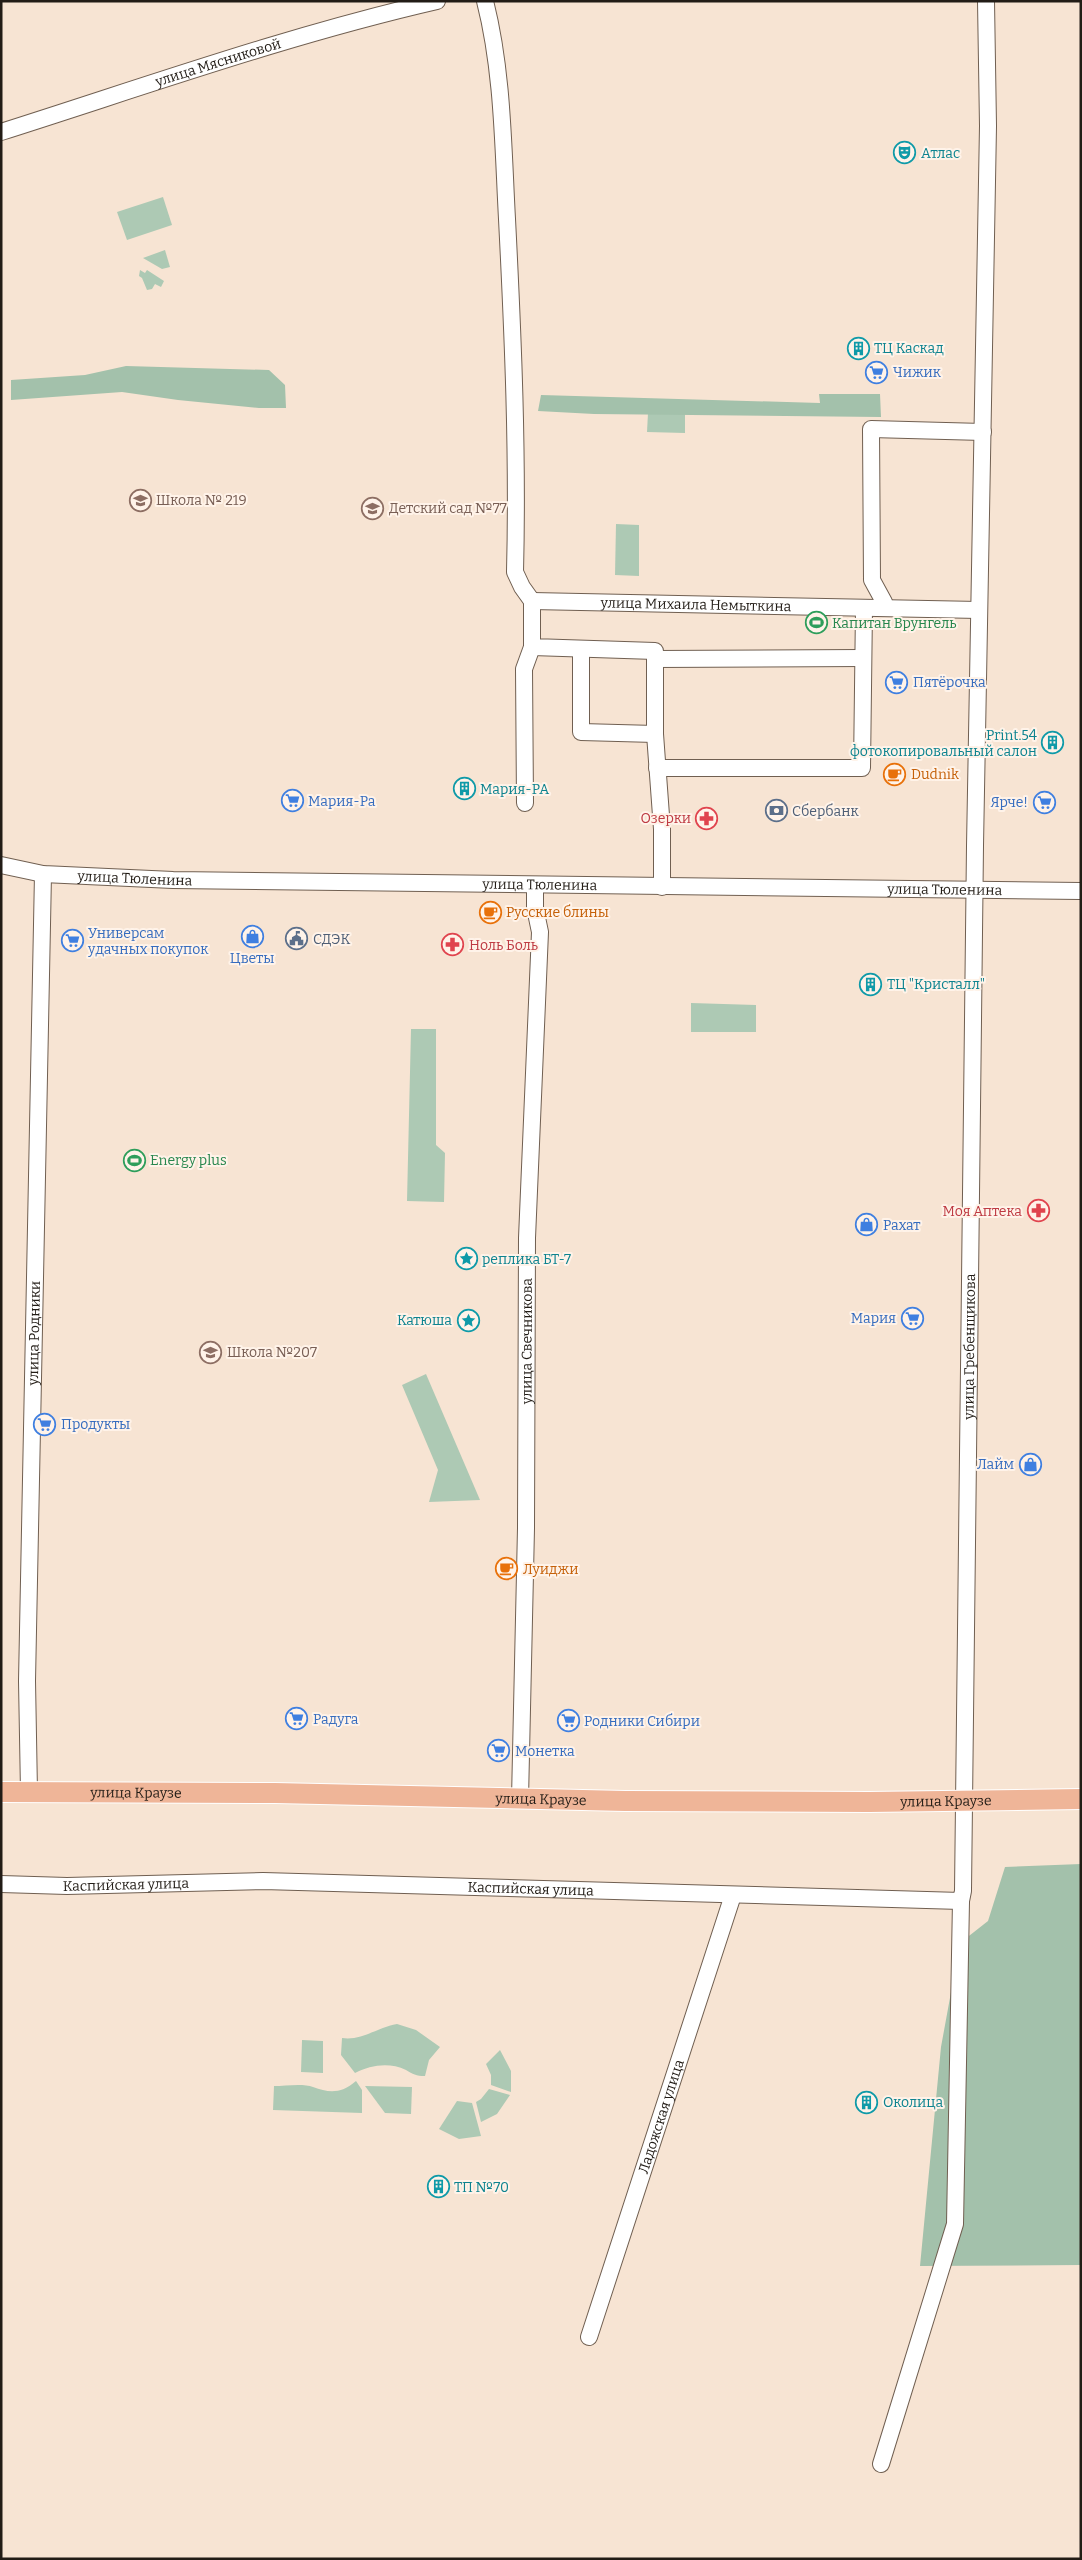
<svg xmlns="http://www.w3.org/2000/svg" width="1082" height="2560" font-family="Bitter,serif">
<style>
.green{fill:#adc9b4}
.forest{fill:#a3c1ab}
.lines{fill:none;stroke-linecap:round;stroke-linejoin:round}
.minor-casing{stroke:#705f51;stroke-width:18}
.major-casing{stroke:#fff;stroke-width:22}
.minor{stroke:#fff;stroke-width:16}
.major{stroke:#efb598;stroke-width:20}
.labels{text-anchor:middle;stroke-width:4;stroke-linejoin:round;paint-order:stroke}
.street-label{font-size:14px;fill:#221c16;stroke:#fff3e9}
.culture-label{font-size:14px;fill:#0d838f;stroke:#fff3e9;text-anchor:start}
.shop-label{font-size:14px;fill:#366cbe;stroke:#fff3e9;text-anchor:start}
.education-label{font-size:14px;fill:#785e54;stroke:#fff3e9;text-anchor:start}
.leisure-label{font-size:14px;fill:#27864d;stroke:#fff3e9;text-anchor:start}
.food-label{font-size:14px;fill:#c56008;stroke:#fff3e9;text-anchor:start}
.service-label{font-size:14px;fill:#4e5e75;stroke:#fff3e9;text-anchor:start}
.health-label{font-size:14px;fill:#be3a42;stroke:#fff3e9;text-anchor:end}
</style>
<rect width="100%" height="100%" fill="#f7e4d3"/>
<g class="green">
<polygon points="163,197 172,225 127,240 117,212"/>
<polygon points="165,250 170,267 162,269 143,258"/>
<polygon points="140,270 145,273 147,270 164,281 161,287 155,284 152,289 147,290 142,278 139,276"/>
<polygon points="648,413 685,414 685,433 647,432"/>
<polygon points="616,524 639,525 639,576 615,575"/>
<polygon points="691,1003 756,1005 756,1032 691,1032"/>
<polygon points="411,1029 436,1029 436,1145 445,1153 444,1202 407,1201"/>
<polygon points="426,1374 480,1500 429,1502 438,1470 402,1385"/>
<path d="M 397,2024 L 416,2030 L 440,2047 L 429,2060 L 425,2076 C 416,2076 413,2074 406,2070 C 389,2062 371,2065 355,2073 L 341,2055 L 342,2038 C 362,2041 378,2027 397,2024 Z"/>
<polygon points="302,2040 323,2041 323,2073 301,2072"/>
<polygon points="500,2050 511,2071 511,2092 491,2085 491,2075 486,2064"/>
<path d="M 356,2081 L 362,2090 L 362,2113 L 273,2110 L 274,2086 C 285,2086 303,2083 313,2087 C 329,2093 341,2094 356,2081 Z"/>
<polygon points="365,2086 412,2087 411,2114 385,2113"/>
<polygon points="489,2089 510,2095 497,2114 481,2122 476,2102 481,2099"/>
<polygon points="457,2101 472,2103 481,2136 459,2139 439,2129"/>
</g>
<g class="forest">
<polygon points="126,366 269,370 285,385 286,408 259,408 178,400 122,392 11,400 11,380 85,375"/>
<polygon points="819,394 880,394 881,417 594,414 538,411 541,395 820,403"/>
<polygon points="1081,1864 1081,2265 920,2266 941,2047 960,1943 988,1921 1005,1867"/>
</g>
<g class="lines">
<defs>
<g id="minor">
<path d="M 485,1 C 503,72 503,147 507,219 C 513,337 518,454 515,572 L 522,587 L 532,601 L 532,647 L 655,651 L 655,734 L 662,829 L 662,887"/>
<path id="s1" d="M 1,132 C 146,86 289,35 437,1"/>
<path id="s2" d="M 532,601 L 979,610"/>
<polyline points="884,602 872,580 871,429 983,432"/>
<polyline points="581,649 581,732 655,734"/>
<polyline points="655,659 863,658"/>
<polyline points="657,768 862,768 864,608"/>
<polyline points="525,803 524,669 532,647"/>
<path id="s3" d="M 1,865 L 43,874 L 173,880 L 1081,891"/>
<path id="s4" d="M 29,1792 L 27,1681 L 43,874"/>
<path id="s5" d="M 520,1799 L 526,1528 L 527,1238 L 540,932 L 535,908 L 535,885"/>
<path id="s6" d="M 1,1884 L 67,1886 L 263,1881 L 961,1901 L 963,1891 L 975,846 L 988,126 L 986,1"/>
<path id="s7" d="M 589,2337 L 733,1895"/>
<polyline points="881,2464 955,2224 961,1901"/>
</g>
<g id="major">
<path id="s8" d="M 1,1792 L 275,1793 L 625,1801 L 869,1802 L 1081,1799"/>
</g>
</defs>
<use href="#minor" class="minor-casing"/>
<use href="#major" class="major-casing"/>
<use href="#minor" class="minor"/>
<use href="#major" class="major"/>
</g>
<defs>
<symbol id="theatre-ring" viewBox="-11 -11 22 22"><circle r="9.5" fill="#fff3e9" stroke="#0f9aa8" stroke-width="1.5"/><path d="M-5-5.5Q0-4 5-5.5V0Q5 5 0 6Q-5 5-5 0ZM-3.3-2.5H-1v1.5H-3.3ZM1-2.5H3.3v1.5H1ZM-2.8 1Q0 5.5 2.8 1Z" fill="#0f9aa8"/></symbol>
<symbol id="building-ring" viewBox="-11 -11 22 22"><circle r="9.5" fill="#fff3e9" stroke="#0f9aa8" stroke-width="1.5"/><path d="M-4-6H4V6H1V3H-1V6H-4ZM-2.5-4.3h1.7v1.8h-1.7ZM.8-4.3h1.7v1.8H.8ZM-2.5-1h1.7V.8h-1.7ZM.8-1h1.7V.8H.8Z" fill="#0f9aa8"/></symbol>
<symbol id="supermarket-ring" viewBox="-11 -11 22 22"><circle r="9.5" fill="#fff3e9" stroke="#3f7fe0" stroke-width="1.5"/><path d="M-6-5.5h2.5l.6 2H6L4.5 2H-2.5L-4.4-4H-6ZM-1.5 3.2a1.3 1.3 0 1 0 .1 0ZM3 3.2a1.3 1.3 0 1 0 .1 0Z" fill="#3f7fe0"/></symbol>
<symbol id="school-ring" viewBox="-11 -11 22 22"><circle r="9.5" fill="#fff3e9" stroke="#8d6e63" stroke-width="1.5"/><path d="M0-5L7-2L0 1L-7-2ZM-4 1L0 2.5L4 1V4Q0 6-4 4Z" fill="#8d6e63"/></symbol>
<symbol id="stadium-ring" viewBox="-11 -11 22 22"><circle r="9.5" fill="#fff3e9" stroke="#2e9e5b" stroke-width="1.5"/><path d="M0-5a6.5 5 0 1 0 0 10a6.5 5 0 1 0 0-10ZM-3.5-1.8h7v3.6h-7Z" fill="#2e9e5b"/></symbol>
<symbol id="cafe-ring" viewBox="-11 -11 22 22"><circle r="9.5" fill="#fff3e9" stroke="#e8710a" stroke-width="1.5"/><path d="M-5.5-4.5H6V0H3Q3 3.5 0 3.5H-2.5Q-5.5 3.5-5.5 0ZM3-3.2v2h1.7v-2ZM-6 4.5H4V6H-6Z" fill="#e8710a"/></symbol>
<symbol id="bank-ring" viewBox="-11 -11 22 22"><circle r="9.5" fill="#fff3e9" stroke="#5c6f8a" stroke-width="1.5"/><path d="M-6-4H6V4H-6ZM0-2.3a2.3 2.3 0 1 0 0 4.6a2.3 2.3 0 1 0 0-4.6Z" fill="#5c6f8a"/></symbol>
<symbol id="pharmacy-ring" viewBox="-11 -11 22 22"><circle r="9.5" fill="#fff3e9" stroke="#e0444e" stroke-width="1.5"/><path d="M-2-6h4v4h4v4h-4v4h-4v-4h-4v-4h4Z" fill="#e0444e"/></symbol>
<symbol id="shop-ring" viewBox="-11 -11 22 22"><circle r="9.5" fill="#fff3e9" stroke="#3f7fe0" stroke-width="1.5"/><path d="M-5-2.5h2.3a2.7 3.5 0 0 1 5.4 0H5L5.5 6h-11ZM-1.5-2.5h3a1.5 2.3 0 0 0-3 0Z" fill="#3f7fe0"/></symbol>
<symbol id="civic-ring" viewBox="-11 -11 22 22"><circle r="9.5" fill="#fff3e9" stroke="#5c6f8a" stroke-width="1.5"/><path d="M-.6-6.5H3V-4.5H.6V-3L4-1V1h2V6H-6V1h2V-1L-.6-3ZM-1.2 2.5V6h2.4V2.5Z" fill="#5c6f8a"/></symbol>
<symbol id="sight-ring" viewBox="-11 -11 22 22"><circle r="9.5" fill="#fff3e9" stroke="#0f9aa8" stroke-width="1.5"/><path d="M0-6L1.8-2.2L6-1.7L2.9 1.2L3.7 5.4L0 3.3L-3.7 5.4L-2.9 1.2L-6-1.7L-1.8-2.2Z" fill="#0f9aa8"/></symbol>
</defs>
<g fill-rule="evenodd">
<use href="#theatre-ring" x="892" y="140" width="25" height="25"/>
<use href="#building-ring" x="846" y="336" width="25" height="25"/>
<use href="#supermarket-ring" x="864" y="360" width="25" height="25"/>
<use href="#school-ring" x="128" y="488" width="25" height="25"/>
<use href="#school-ring" x="360" y="496" width="25" height="25"/>
<use href="#stadium-ring" x="804" y="610" width="25" height="25"/>
<use href="#supermarket-ring" x="884" y="670" width="25" height="25"/>
<use href="#building-ring" x="1040" y="730" width="25" height="25"/>
<use href="#cafe-ring" x="882" y="762" width="25" height="25"/>
<use href="#building-ring" x="452" y="776" width="25" height="25"/>
<use href="#supermarket-ring" x="280" y="788" width="25" height="25"/>
<use href="#supermarket-ring" x="1032" y="790" width="25" height="25"/>
<use href="#bank-ring" x="764" y="798" width="25" height="25"/>
<use href="#pharmacy-ring" x="694" y="806" width="25" height="25"/>
<use href="#cafe-ring" x="478" y="900" width="25" height="25"/>
<use href="#shop-ring" x="240" y="924" width="25" height="25"/>
<use href="#civic-ring" x="284" y="926" width="25" height="25"/>
<use href="#supermarket-ring" x="60" y="928" width="25" height="25"/>
<use href="#pharmacy-ring" x="440" y="932" width="25" height="25"/>
<use href="#building-ring" x="858" y="972" width="25" height="25"/>
<use href="#stadium-ring" x="122" y="1148" width="25" height="25"/>
<use href="#pharmacy-ring" x="1026" y="1198" width="25" height="25"/>
<use href="#shop-ring" x="854" y="1212" width="25" height="25"/>
<use href="#sight-ring" x="454" y="1246" width="25" height="25"/>
<use href="#supermarket-ring" x="900" y="1306" width="25" height="25"/>
<use href="#sight-ring" x="456" y="1308" width="25" height="25"/>
<use href="#school-ring" x="198" y="1340" width="25" height="25"/>
<use href="#supermarket-ring" x="32" y="1412" width="25" height="25"/>
<use href="#shop-ring" x="1018" y="1452" width="25" height="25"/>
<use href="#cafe-ring" x="494" y="1556" width="25" height="25"/>
<use href="#supermarket-ring" x="284" y="1706" width="25" height="25"/>
<use href="#supermarket-ring" x="556" y="1708" width="25" height="25"/>
<use href="#supermarket-ring" x="486" y="1738" width="25" height="25"/>
<use href="#building-ring" x="854" y="2090" width="25" height="25"/>
<use href="#building-ring" x="426" y="2174" width="25" height="25"/>
</g>
<g class="labels">
<g class="street-label">
<text dy="5" stroke="none"><textPath href="#s1" startOffset="228">улица Мясниковой</textPath></text>
<text dy="5" stroke="none"><textPath href="#s2" startOffset="164">улица Михаила Немыткина</textPath></text>
<text dy="5" stroke="none"><textPath href="#s3" startOffset="135">улица Тюленина</textPath></text>
<text dy="5" stroke="none"><textPath href="#s3" startOffset="540">улица Тюленина</textPath></text>
<text dy="5" stroke="none"><textPath href="#s3" startOffset="945">улица Тюленина</textPath></text>
<text dy="5" stroke="none"><textPath href="#s4" startOffset="459">улица Родники</textPath></text>
<text dy="5" stroke="none"><textPath href="#s5" startOffset="458">улица Свечникова</textPath></text>
<text dy="5" stroke="none"><textPath href="#s6" startOffset="1515">улица Гребенщикова</textPath></text>
<text dy="5" stroke="none"><textPath href="#s8" startOffset="135">улица Краузе</textPath></text>
<text dy="5" stroke="none"><textPath href="#s8" startOffset="540">улица Краузе</textPath></text>
<text dy="5" stroke="none"><textPath href="#s8" startOffset="945">улица Краузе</textPath></text>
<text dy="5" stroke="none"><textPath href="#s6" startOffset="125">Каспийская улица</textPath></text>
<text dy="5" stroke="none"><textPath href="#s6" startOffset="530">Каспийская улица</textPath></text>
<text dy="5" stroke="none"><textPath href="#s7" startOffset="232">Ладожская улица</textPath></text>
</g>
<g class="culture-label">
<text x="921" y="158">Атлас</text>
<text x="874" y="353">ТЦ Каскад</text>
<text x="1037" y="740" text-anchor="end">Print.54<tspan x="1037" dy="16">фотокопировальный салон</tspan></text>
<text x="480" y="794">Мария-РА</text>
<text x="887" y="989">ТЦ "Кристалл"</text>
<text x="482" y="1264">реплика БТ-7</text>
<text x="452" y="1325" text-anchor="end">Катюша</text>
<text x="883" y="2107">Околица</text>
<text x="454" y="2192">ТП №70</text>
</g>
<g class="shop-label">
<text x="893" y="377">Чижик</text>
<text x="913" y="687">Пятёрочка</text>
<text x="308" y="806">Мария-Ра</text>
<text x="1028" y="807" text-anchor="end">Ярче!</text>
<text x="88" y="938">Универсам<tspan x="88" dy="16">удачных покупок</tspan></text>
<text x="252" y="963" text-anchor="middle">Цветы</text>
<text x="883" y="1230">Рахат</text>
<text x="896" y="1323" text-anchor="end">Мария</text>
<text x="61" y="1429">Продукты</text>
<text x="1014" y="1469" text-anchor="end">Лайм</text>
<text x="313" y="1724">Радуга</text>
<text x="584" y="1726">Родники Сибири</text>
<text x="515" y="1756">Монетка</text>
</g>
<g class="education-label">
<text x="156" y="505">Школа № 219</text>
<text x="389" y="513">Детский сад №77</text>
<text x="227" y="1357">Школа №207</text>
</g>
<g class="leisure-label">
<text x="832" y="628">Капитан Врунгель</text>
<text x="150" y="1165">Energy plus</text>
</g>
<g class="food-label">
<text x="911" y="779">Dudnik</text>
<text x="506" y="917">Русские блины</text>
<text x="523" y="1574">Луиджи</text>
</g>
<g class="service-label">
<text x="792" y="816">Сбербанк</text>
<text x="313" y="944">СДЭК</text>
</g>
<g class="health-label">
<text x="691" y="823">Озерки</text>
<text x="469" y="950" text-anchor="start">Ноль Боль</text>
<text x="1022" y="1216">Моя Аптека</text>
</g>
</g>
<rect width="1082" height="2560" fill="none" stroke="#221c16" stroke-width="5"/>
</svg>
